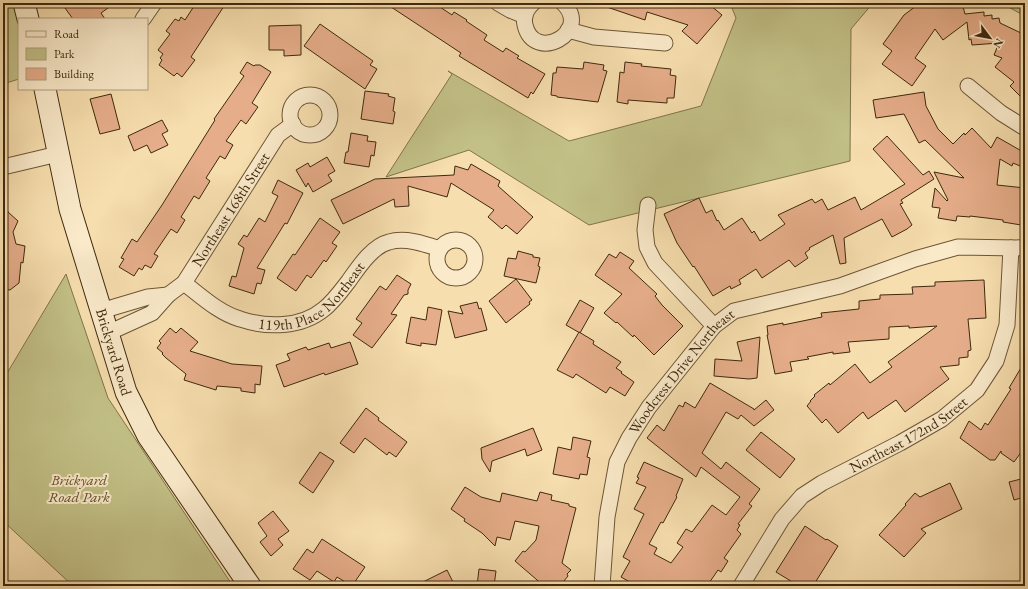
<svg xmlns="http://www.w3.org/2000/svg" width="1028" height="589" font-family="'EB Garamond',serif">
<style>
.green{fill:#c2c086;stroke:#80744a}
.building{fill:#e5ad89;stroke:#3f290e}
.lines{fill:none;stroke-linecap:round;stroke-linejoin:round}
.street-casing{stroke:#6d5636;stroke-width:17}
.secondary-casing{stroke:#3f290e;stroke-width:23}
.street{stroke:#faeaca;stroke-width:15}
.secondary{stroke:#faeaca;stroke-width:21}
.labels{text-anchor:middle;stroke-width:4;stroke-linejoin:round;paint-order:stroke}
.street-label{font-size:15px;fill:#3f290e;stroke:#faeaca}
.park-label{font-size:15px;font-style:italic;fill:#604f2c;stroke:#faeaca}
</style>
<rect width="100%" height="100%" fill="#f7deae"/>
<filter id="stains"><feTurbulence type="fractalNoise" baseFrequency=".005" numOctaves="4"/><feColorMatrix values="0 0 0 0 .2 0 0 0 0 .09 0 0 0 0 .02 0 0 0 .5 -.17"/></filter>
<radialGradient id="worn" r=".72"><stop offset=".6" stop-color="#630" stop-opacity="0"/><stop offset="1" stop-color="#630" stop-opacity=".3"/></radialGradient>
<g class="green">
<polygon points="3,3 25,3 19,19 19,79 3,84"/>
<polygon points="730,3 873,3 851,29 850,161 589,225 469,150 386,177 452,74 448,71 569,141 701,106 736,18"/>
<polygon points="1001,3 1025,3 1025,16"/>
<polygon points="66,274 108,398 233,586 73,586 3,521 3,380"/>
</g>
<g class="building">
<polygon points="70,3 115,3 101,13 105,19 73,19 65,8"/>
<polygon points="196,3 226,3 191,57 195,60 182,77 177,73 174,76 159,65 162,60 160,58 163,54 158,50 170,34 166,31 175,19 179,21 181,17 185,20"/>
<polygon points="385,3 434,3 452,15 454,12 467,20 466,21 487,35 484,40 503,52 506,48 519,56 517,58 545,74 533,94 531,92 528,98 459,56 461,53"/>
<polygon points="602,3 702,3 708,8 710,5 722,15 697,44 682,31 688,25 647,12 645,20 601,5"/>
<polygon points="920,3 962,3 965,14 984,12 984,16 992,15 992,19 999,18 1000,23 1021,33 1025,37 1025,101 1010,86 1014,82 995,67 1002,58 994,55 999,43 972,45 971,39 969,40 967,22 943,40 935,29 915,58 926,66 912,86 882,64 892,51 883,44 904,15"/>
<polygon points="320,24 373,61 370,65 377,69 365,89 304,46"/>
<polygon points="301,25 301,55 284,56 284,50 269,50 269,26"/>
<polygon points="247,62 254,66 255,65 260,65 271,72 252,103 258,107 246,124 241,120 226,141 233,145 225,159 220,156 206,178 210,181 199,199 194,196 181,217 185,220 177,233 171,229 154,254 158,256 151,268 145,265 142,270 139,268 134,276 119,267 124,259 121,258 132,239 137,242 162,205 215,120 214,119 244,76 240,73"/>
<polygon points="584,62 604,65 603,70 607,71 598,102 557,97 557,96 551,95 553,73 556,73 557,67 583,69"/>
<polygon points="625,62 642,64 641,66 671,69 670,75 676,76 674,98 667,98 667,103 628,100 628,104 617,102 620,72 624,73"/>
<polygon points="365,91 389,94 388,96 395,98 393,111 395,112 393,124 361,119"/>
<polygon points="924,92 926,106 938,129 953,144 964,133 965,135 972,128 991,148 997,137 1025,153 1025,158 1020,166 1013,163 1012,166 1000,159 997,185 1025,188 1021,225 1003,222 1003,220 970,216 970,217 957,216 956,221 938,218 940,208 932,207 935,188 947,201 948,200 934,172 964,178 925,140 919,143 904,114 876,118 873,100"/>
<polygon points="111,94 120,129 100,134 90,99"/>
<polygon points="162,120 168,131 162,134 168,145 151,153 147,145 134,151 128,136"/>
<polygon points="351,133 368,136 367,141 376,142 374,156 371,155 369,167 344,163 346,152 348,152"/>
<polygon points="887,136 923,175 929,171 934,179 901,200 903,203 900,204 912,225 907,229 892,237 882,219 844,238 846,263 840,264 833,235 809,248 810,249 805,253 808,258 795,267 789,260 762,278 756,269 739,280 741,284 731,289 730,286 713,296 694,266 693,267 677,243 664,214 699,198 706,213 712,210 717,221 718,220 724,230 742,218 752,233 754,231 760,241 785,224 778,215 812,199 815,203 822,199 828,210 855,197 861,210 905,184 873,149"/>
<polygon points="327,157 335,171 328,175 332,181 313,192 308,183 306,187 296,170 308,163 310,167"/>
<polygon points="471,164 500,181 498,186 533,217 517,234 506,225 502,229 488,217 494,210 451,183 447,197 408,186 409,206 395,207 394,199 343,224 331,200 375,179 454,175 455,166 468,170"/>
<polygon points="278,180 303,193 287,224 285,223 257,268 265,270 261,284 257,283 254,294 229,286 232,276 236,277 244,248 238,244 244,235 247,237 259,218 265,222 278,196 272,193"/>
<polygon points="3,208 7,209 8,212 18,221 13,232 16,244 25,246 23,263 21,262 19,283 10,290 3,289"/>
<polygon points="320,218 340,232 332,243 337,246 326,262 324,260 311,278 307,275 296,291 277,278 293,254 295,255"/>
<polygon points="518,251 533,255 533,257 540,258 538,266 540,267 536,283 504,276 508,258 516,259"/>
<polygon points="620,252 634,261 629,268 657,294 655,296 662,305 683,326 654,355 634,335 633,337 617,322 616,323 604,313 622,294 595,275 609,254 616,258"/>
<polygon points="397,275 411,284 408,290 408,294 404,295 391,314 397,315 372,348 353,335 362,323 356,319 380,286 386,290"/>
<polygon points="516,279 532,300 529,302 530,304 506,323 489,301"/>
<polygon points="984,280 986,318 968,319 971,350 968,351 968,357 959,358 959,365 940,367 949,379 905,412 896,400 868,419 863,412 838,433 826,419 822,423 807,406 811,401 810,401 815,396 814,395 829,383 830,385 855,364 870,383 892,367 888,362 937,326 909,328 909,326 889,327 889,339 848,342 850,352 833,354 833,352 807,357 809,359 790,362 792,371 775,374 767,335 768,335 767,326 783,323 783,325 822,317 821,313 859,309 859,301 880,299 880,295 913,294 912,287 935,286 935,282"/>
<polygon points="580,300 594,308 580,333 566,325"/>
<polygon points="477,302 479,309 481,308 487,330 455,338 448,311 463,314 460,306"/>
<polygon points="428,307 442,310 436,345 421,343 421,346 406,343 411,317 426,320"/>
<polygon points="170,328 176,333 181,328 198,342 190,351 232,364 262,366 260,385 255,384 255,393 241,391 241,388 217,386 216,390 184,380 186,374 166,358 162,354 163,353 157,348 161,343 159,341"/>
<polygon points="579,332 594,341 593,344 621,362 616,368 622,372 621,373 634,382 625,396 610,387 606,393 576,374 573,378 557,370"/>
<polygon points="760,337 757,378 749,379 714,376 715,359 742,361 737,342"/>
<polygon points="350,342 358,364 325,375 324,373 284,387 276,365 290,360 287,354 306,347 308,350 329,343 331,348"/>
<polygon points="1025,361 1025,447 1014,462 1001,453 1001,451 995,460 990,460 960,438 969,421 981,430 985,423 988,425 1011,389 1009,388"/>
<polygon points="710,383 754,409 754,410 766,400 774,410 754,426 741,415 738,419 726,412 702,453 721,469 726,462 760,489 749,504 752,506 738,524 740,525 737,530 741,534 724,558 728,561 721,572 718,570 707,586 637,586 621,577 630,561 623,557 644,514 634,509 646,487 636,483 639,478 637,477 644,462 683,479 676,496 677,497 663,523 661,522 649,544 657,548 654,554 671,563 683,547 677,543 686,529 692,532 712,505 726,515 740,497 701,467 696,477 647,438 657,425 664,431 679,405 683,407 685,402 695,408"/>
<polygon points="366,408 379,418 378,420 407,442 396,457 389,452 387,455 365,438 354,453 340,443"/>
<polygon points="533,428 542,450 527,456 525,449 492,461 490,472 482,459 481,448"/>
<polygon points="761,432 795,459 780,478 746,450"/>
<polygon points="573,437 591,441 587,457 590,458 587,475 580,474 579,479 553,474 558,447 571,450"/>
<polygon points="320,452 334,461 313,493 299,483"/>
<polygon points="1025,478 1025,497 1014,500 1009,482"/>
<polygon points="950,483 962,509 921,529 926,533 904,557 879,535 906,505 905,504 915,493 920,497"/>
<polygon points="465,487 481,497 500,502 502,493 537,501 540,492 552,495 551,500 569,504 569,506 576,508 562,563 571,570 567,574 568,576 560,586 544,586 515,561 523,551 525,552 536,540 539,526 515,521 510,540 497,537 495,546 482,533 464,521 465,519 451,509"/>
<polygon points="273,511 289,531 278,539 283,545 271,556 260,542 267,536 258,523"/>
<polygon points="805,526 826,540 827,539 838,546 813,586 799,586 776,572"/>
<polygon points="322,539 365,567 352,586 337,577 334,582 317,571 310,580 293,569 307,549 313,553"/>
<polygon points="479,569 496,571 494,586 477,586"/>
<polygon points="447,570 455,586 415,586"/>
</g>
<g class="lines">
<defs>
<g id="street">
<polyline points="498,3 510,10 525,16"/>
<path d="M 533,3 C 526,9 523,17 525,25 C 534,64 593,32 563,3"/>
<polyline points="143,19 154,3"/>
<polyline points="568,30 594,37 665,43"/>
<polyline points="968,86 1001,113 1025,128"/>
<circle cx="310" cy="115" r="20"/>
<polyline points="3,167 58,154"/>
<polyline points="648,205 645,230 647,247 655,263 714,326"/>
<circle cx="456" cy="259" r="19"/>
<path id="s1" d="M 184,283 C 201,296 219,313 240,319 C 267,328 301,328 324,309 C 333,302 341,291 348,282 C 358,268 372,246 389,242 C 405,237 425,244 440,249"/>
<path id="s2" d="M 168,295 L 184,283 L 278,135 L 293,124"/>
<polyline points="101,311 148,297 168,295 152,313 108,333"/>
<path id="s3" d="M 602,586 L 607,517 L 617,462 L 629,438 L 649,407 L 714,326 L 734,311 L 840,286 L 915,259 L 958,247 L 1025,248"/>
<path id="s4" d="M 741,586 L 782,519 L 802,496 L 822,483 L 900,443 L 942,419 L 977,390 L 996,361 L 1007,325 L 1011,248"/>
</g>
<g id="secondary">
<polyline points="24,3 28,19"/>
<path id="s5" d="M 45,89 L 70,209 L 126,392 L 148,436 L 250,586"/>
</g>
</defs>
<use href="#street" class="street-casing"/>
<use href="#secondary" class="secondary-casing"/>
<use href="#street" class="street"/>
<use href="#secondary" class="secondary"/>
</g>
<g class="labels">
<g class="street-label">
<text dy="5" stroke="none"><textPath href="#s2" startOffset="107">Northeast 168th Street</textPath></text>
<text dy="5" stroke="none"><textPath href="#s1" startOffset="150">119th Place Northeast</textPath></text>
<text dy="5" stroke="none"><textPath href="#s5" startOffset="272">Brickyard Road</textPath></text>
<text dy="5" stroke="none"><textPath href="#s3" startOffset="237">Woodcrest Drive Northeast</textPath></text>
<text dy="5" stroke="none"><textPath href="#s4" startOffset="232">Northeast 172nd Street</textPath></text>
</g>
<g class="park-label">
<text x="79" y="485">Brickyard<tspan x="79" dy="17">Road Park</tspan></text>
</g>
</g>
<rect width="1028" height="589" fill="none" stroke="#f7deae" stroke-width="16"/>
<rect x="4" y="4" width="1020" height="581" fill="none" stroke="#3f290e" stroke-width="2"/>
<rect x="8" y="8" width="1012" height="573" fill="none" stroke="#3f290e"/>
<rect x="18" y="18" width="130" height="72" fill="#faeaca" stroke="#af9d7f"/>
<rect x="26" y="31" width="20" height="6" fill="#faeaca" stroke="#af9d7f"/>
<text x="54" y="38" font-size="12" fill="#3f290e">Road</text>
<rect x="26" y="48" width="20" height="12" fill="#c2c086" stroke="#af9d7f"/>
<text x="54" y="58" font-size="12" fill="#3f290e">Park</text>
<rect x="26" y="68" width="20" height="12" fill="#e5ad89" stroke="#af9d7f"/>
<text x="54" y="78" font-size="12" fill="#3f290e">Building</text>
<g transform="translate(990 38) rotate(122)" stroke="#faeaca" stroke-width="3" paint-order="stroke">
<path d="M0-3L7 15L0 10L-7 15Z" fill="#3f290e"/>
<text y="-6" font-size="11" font-weight="bold" text-anchor="middle" fill="#3f290e">N</text>
</g>
<rect width="100%" height="100%" filter="url(#stains)"/>
<rect width="100%" height="100%" fill="url(#worn)"/>
</svg>
